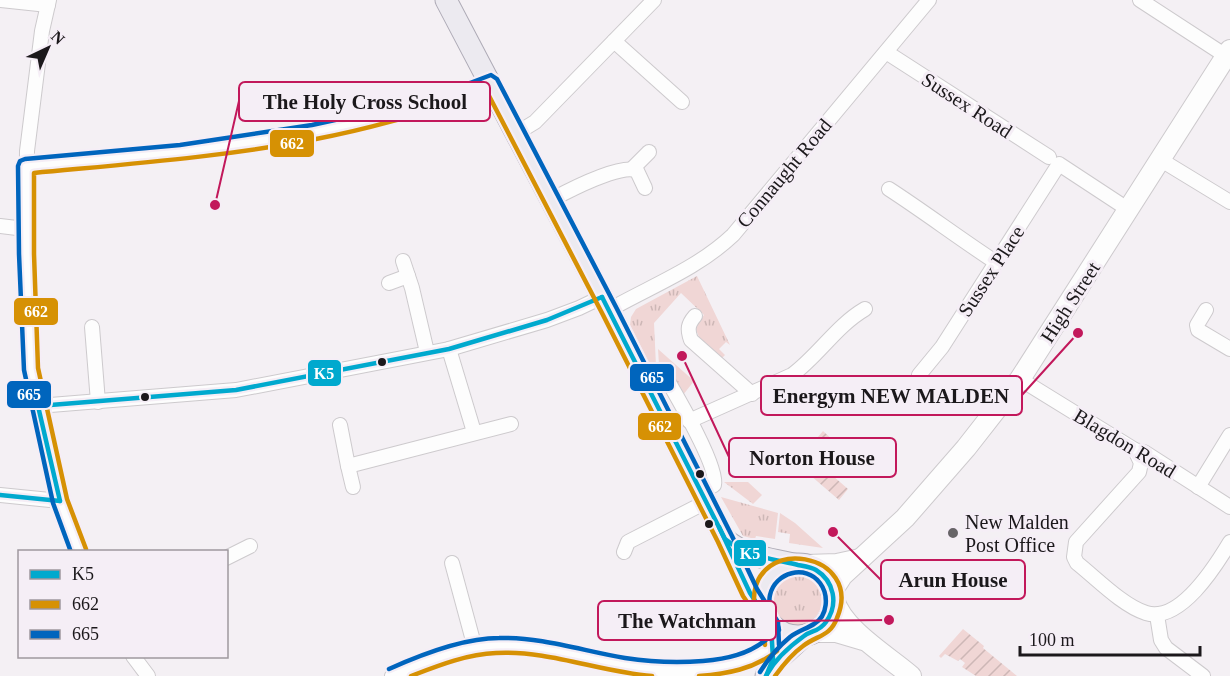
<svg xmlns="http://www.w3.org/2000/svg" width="1230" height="676" font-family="Georgia,serif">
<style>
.grass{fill:url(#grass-tufts)}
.garden{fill:url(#garden-furrows)}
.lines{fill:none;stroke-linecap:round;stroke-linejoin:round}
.street-casing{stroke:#cdcacd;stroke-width:16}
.secondary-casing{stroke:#cdcacd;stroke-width:22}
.primary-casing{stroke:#aeabb6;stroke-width:23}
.street{stroke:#fdfdfd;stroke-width:14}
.secondary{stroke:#fdfdfd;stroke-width:20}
.primary{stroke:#eceaf0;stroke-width:21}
.bus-1-casing{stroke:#f5eef6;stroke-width:9}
.bus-2-casing{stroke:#f5eef6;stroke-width:9}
.bus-3-casing{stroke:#f5eef6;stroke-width:9}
.bus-1{stroke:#00a9ce;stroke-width:4.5}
.bus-2{stroke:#d69104;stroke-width:4.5}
.bus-3{stroke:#0065bd;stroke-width:4.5}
.bus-dot{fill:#1b181b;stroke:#f5eef6;stroke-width:2}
.poi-dot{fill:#676467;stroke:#f5eef6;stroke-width:2}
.labels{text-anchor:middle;stroke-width:6;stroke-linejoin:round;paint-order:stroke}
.street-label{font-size:20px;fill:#1b181b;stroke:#f5eef6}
.poi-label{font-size:20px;fill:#1b181b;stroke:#f5eef6;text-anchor:start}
.leader{fill:none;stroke:#c2185b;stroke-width:2}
.callout-dot{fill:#c2185b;stroke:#f5eef6;stroke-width:2}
.callout{fill:#f5eef6;stroke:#c2185b;stroke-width:2}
.callout-label{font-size:21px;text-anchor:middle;font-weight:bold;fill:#1b181b}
.line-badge{stroke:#f5eef6;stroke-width:2}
.badge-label{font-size:16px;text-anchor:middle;font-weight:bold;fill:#fff}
</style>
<defs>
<pattern id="grass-tufts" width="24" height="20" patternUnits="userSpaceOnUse" patternTransform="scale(1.5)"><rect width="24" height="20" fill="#f0d6d5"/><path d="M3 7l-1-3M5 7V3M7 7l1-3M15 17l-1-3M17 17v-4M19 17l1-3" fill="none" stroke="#cdb7b6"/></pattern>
<pattern id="garden-furrows" width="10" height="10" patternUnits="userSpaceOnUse" patternTransform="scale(1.5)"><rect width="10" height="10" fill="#f0d6d5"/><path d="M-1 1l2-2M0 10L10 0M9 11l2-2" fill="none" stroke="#cdb7b6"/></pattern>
</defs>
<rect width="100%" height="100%" fill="#f4f0f4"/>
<g class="grass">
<polygon points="697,276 730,345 726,342 719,349 725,355 722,358 699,337 695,327 704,315 681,293 654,323 656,366 651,367 630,325 631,317 636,309"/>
<polygon points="658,349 694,381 683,395 671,372 659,365"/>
<polygon points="724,482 748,482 762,495 753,504"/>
<polygon points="721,497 778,513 775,539 756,536 755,539 743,536"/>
<polygon points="780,513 795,523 823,548 789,543 790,534 778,532"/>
<path d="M 799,572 C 850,576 812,648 783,621 C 764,604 777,577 799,572 Z"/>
</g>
<g class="garden">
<polygon points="823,431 835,442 826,453 833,459 825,469 848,489 839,500 796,463"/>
<polygon points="963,629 984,646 983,648 1017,676 976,676 962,667 965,663 960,659 958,661 945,654 941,658 939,656"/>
</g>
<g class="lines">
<defs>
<g id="street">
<polyline points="1,0 48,5"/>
<polyline points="49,0 42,31 27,151 26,254 31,369 60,501 79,552"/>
<polyline points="1140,0 1226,56"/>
<polyline points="614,41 682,102"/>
<polyline points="886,52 1049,157"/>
<polyline points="517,133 535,122 654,0"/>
<polyline points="1161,160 1230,202"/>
<polyline points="26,166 181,152 313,132 383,117 473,90 490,82"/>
<polyline points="633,168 649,152"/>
<path d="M 889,189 C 926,213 960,239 997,263"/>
<path d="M 551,200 C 566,192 623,162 637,171 L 645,188"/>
<polyline points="0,226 25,229"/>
<polyline points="403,261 412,288 427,352"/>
<polyline points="389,283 408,276"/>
<path d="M 609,310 C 651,286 697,269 733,235 L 929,0"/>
<polyline points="1206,310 1197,325 1198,330 1230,349"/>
<path d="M 695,316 C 688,324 687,329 691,340 L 752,394"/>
<polyline points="92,327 98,402"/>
<polyline points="449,349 474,432"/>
<polyline points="919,375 942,347 1059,164 1129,210"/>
<path d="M 643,377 L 659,373 L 665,376 C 676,395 719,468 714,485 L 701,492"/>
<polyline points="1020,379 1135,450 1144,452 1230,507"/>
<polyline points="38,406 236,390 449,349 547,320 579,308 602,297"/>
<path d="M 689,421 L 792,375 C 819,355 836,326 865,309"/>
<polyline points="340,425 348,466 511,424"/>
<path d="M 1135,450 L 1141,463 L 1139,472 L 1076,542 L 1074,557 L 1077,563 C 1096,578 1123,606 1146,613 C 1180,623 1215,567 1230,542"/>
<polyline points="348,466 353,487"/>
<polyline points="1198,487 1230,435"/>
<polyline points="0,495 60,501"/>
<polyline points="624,552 628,542 706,502"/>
<polyline points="226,558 250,546"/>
<polyline points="452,563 475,648"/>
<polyline points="1157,615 1161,640 1166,648 1203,676"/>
<polyline points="133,656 148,676"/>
<path d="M 392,676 C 414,665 472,646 497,645 C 548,645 595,663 645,668 C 678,671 749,671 772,645"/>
</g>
<g id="secondary">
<polyline points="806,565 837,564 860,559"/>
<polyline points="833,590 842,576 905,518 966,448 1020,379 1230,50"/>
<path d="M 834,599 C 842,629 888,656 911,676"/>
<polyline points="816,632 836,632 863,640"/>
</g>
<g id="primary">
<polyline points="446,0 609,310 725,539 750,593 764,612"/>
<path d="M 725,539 C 744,556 770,559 794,564"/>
<circle cx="798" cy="600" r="36"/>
<polyline points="766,676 772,665 805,635"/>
</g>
</defs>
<use href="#street" class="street-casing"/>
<use href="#secondary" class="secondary-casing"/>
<use href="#primary" class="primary-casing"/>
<use href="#street" class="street"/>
<use href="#secondary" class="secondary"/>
<use href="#primary" class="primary"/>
<defs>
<g id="bus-1">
<path d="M 602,297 L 725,539 C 745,556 773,559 798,565 C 803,566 811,567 816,570 C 834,581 839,604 826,622 C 819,632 812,630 804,636 C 790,646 774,661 766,676"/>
<polyline points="38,406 236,390 449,349 547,320 602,297"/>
<polyline points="38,406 60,501"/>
<polyline points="0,495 60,501"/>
<polyline points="719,527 750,593 771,625 773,659 766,676"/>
</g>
<g id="bus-2">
<path d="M 86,549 L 67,499 L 38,368 L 34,254 L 34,173 C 128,164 223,157 316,139 C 370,129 422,113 475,97 L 487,92 L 602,313 L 718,542 L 743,596 L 764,627 L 765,645"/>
<path d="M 765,632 C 762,622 755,614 754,602 C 752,533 865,552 837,618 C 830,637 817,635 803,646 C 792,654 783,665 775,676"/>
<path d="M 411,676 C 437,666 467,654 496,653 C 549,650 600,672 652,676"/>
<path d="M 699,676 C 727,674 754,669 777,651"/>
</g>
<g id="bus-3">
<polyline points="71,552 53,503 24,370 19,254 18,166 20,161 25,159 180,145 312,125 381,110 470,83 491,75 497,79 616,307 732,536 757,589 778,622 779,645"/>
<path d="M 389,669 C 420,655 464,638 499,638 C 542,637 583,651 625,658 C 651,662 677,663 703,661 C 727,659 749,654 767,639"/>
<path d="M 760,672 C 768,659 778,647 790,637 C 798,631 806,629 814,624 C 828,616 829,595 820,583 C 806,564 775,572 770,595 C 767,608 777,617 779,630"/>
</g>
</defs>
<use href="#bus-1" class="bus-1-casing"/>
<use href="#bus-2" class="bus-2-casing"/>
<use href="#bus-3" class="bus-3-casing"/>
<use href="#bus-1" class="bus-1"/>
<use href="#bus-2" class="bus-2"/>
<use href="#bus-3" class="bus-3"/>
</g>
<g class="bus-dot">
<circle cx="382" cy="362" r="5"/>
<circle cx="145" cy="397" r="5"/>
<circle cx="700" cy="474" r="5"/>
<circle cx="709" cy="524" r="5"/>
</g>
<circle class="poi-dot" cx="953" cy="533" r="6"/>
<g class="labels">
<g class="street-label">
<text transform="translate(967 105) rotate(33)" y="7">Sussex Road</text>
<text transform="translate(784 173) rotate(-50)" y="7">Connaught Road</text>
<text transform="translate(991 271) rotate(-57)" y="7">Sussex Place</text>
<text transform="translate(1070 302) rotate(-57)" y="7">High Street</text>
<text transform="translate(1125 443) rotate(31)" y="7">Blagdon Road</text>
</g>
<g class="poi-label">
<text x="965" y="529">New Malden<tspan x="965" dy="23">Post Office</tspan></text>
</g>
</g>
<path class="leader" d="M215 205L239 101M1078 333L1022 395M682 356L729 457M833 532L881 580M889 620L776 621"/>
<g class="callout-dot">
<circle cx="215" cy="205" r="6"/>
<circle cx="1078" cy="333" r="6"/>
<circle cx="682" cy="356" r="6"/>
<circle cx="833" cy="532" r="6"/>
<circle cx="889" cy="620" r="6"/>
</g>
<g class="callout">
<rect x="239" y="82" width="251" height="39" rx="6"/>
<rect x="761" y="376" width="261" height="39" rx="6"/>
<rect x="729" y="438" width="167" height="39" rx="6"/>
<rect x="881" y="560" width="144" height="39" rx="6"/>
<rect x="598" y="601" width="178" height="39" rx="6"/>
</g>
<g class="callout-label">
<text x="365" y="109">The Holy Cross School</text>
<text x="891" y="403">Energym NEW MALDEN</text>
<text x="812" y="465">Norton House</text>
<text x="953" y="587">Arun House</text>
<text x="687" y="628">The Watchman</text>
</g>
<g class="line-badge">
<rect x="269" y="129" width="46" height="29" rx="6" fill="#d69104"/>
<rect x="13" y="297" width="46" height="29" rx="6" fill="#d69104"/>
<rect x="307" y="359" width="35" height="28" rx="6" fill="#00a9ce"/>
<rect x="629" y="363" width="46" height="29" rx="6" fill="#0065bd"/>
<rect x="6" y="380" width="46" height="29" rx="6" fill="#0065bd"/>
<rect x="637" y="412" width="45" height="29" rx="6" fill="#d69104"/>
<rect x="733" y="539" width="34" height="28" rx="6" fill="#00a9ce"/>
</g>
<g class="badge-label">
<text x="292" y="149">662</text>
<text x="36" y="317">662</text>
<text x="324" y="379">K5</text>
<text x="652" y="383">665</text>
<text x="29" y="400">665</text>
<text x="660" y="432">662</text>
<text x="750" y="559">K5</text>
</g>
<rect x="18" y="550" width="210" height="108" fill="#f5eef6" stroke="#9e989e" stroke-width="1.5"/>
<rect x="30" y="570" width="30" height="9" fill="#00a9ce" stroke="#9e989e" stroke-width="1.5"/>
<text x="72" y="580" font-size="18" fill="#1b181b">K5</text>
<rect x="30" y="600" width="30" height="9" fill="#d69104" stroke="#9e989e" stroke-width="1.5"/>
<text x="72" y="610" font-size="18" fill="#1b181b">662</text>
<rect x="30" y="630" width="30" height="9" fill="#0065bd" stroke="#9e989e" stroke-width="1.5"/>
<text x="72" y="640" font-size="18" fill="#1b181b">665</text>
<g transform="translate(48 48) rotate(44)" stroke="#f5eef6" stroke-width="4.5" paint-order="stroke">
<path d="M0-4.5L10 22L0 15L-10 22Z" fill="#1b181b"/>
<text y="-9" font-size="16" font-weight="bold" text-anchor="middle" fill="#1b181b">N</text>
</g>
<path d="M1020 646v9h180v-9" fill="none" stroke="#1b181b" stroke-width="3"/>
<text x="1029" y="646" font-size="18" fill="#1b181b" stroke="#f5eef6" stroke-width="4.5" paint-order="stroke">100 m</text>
</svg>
